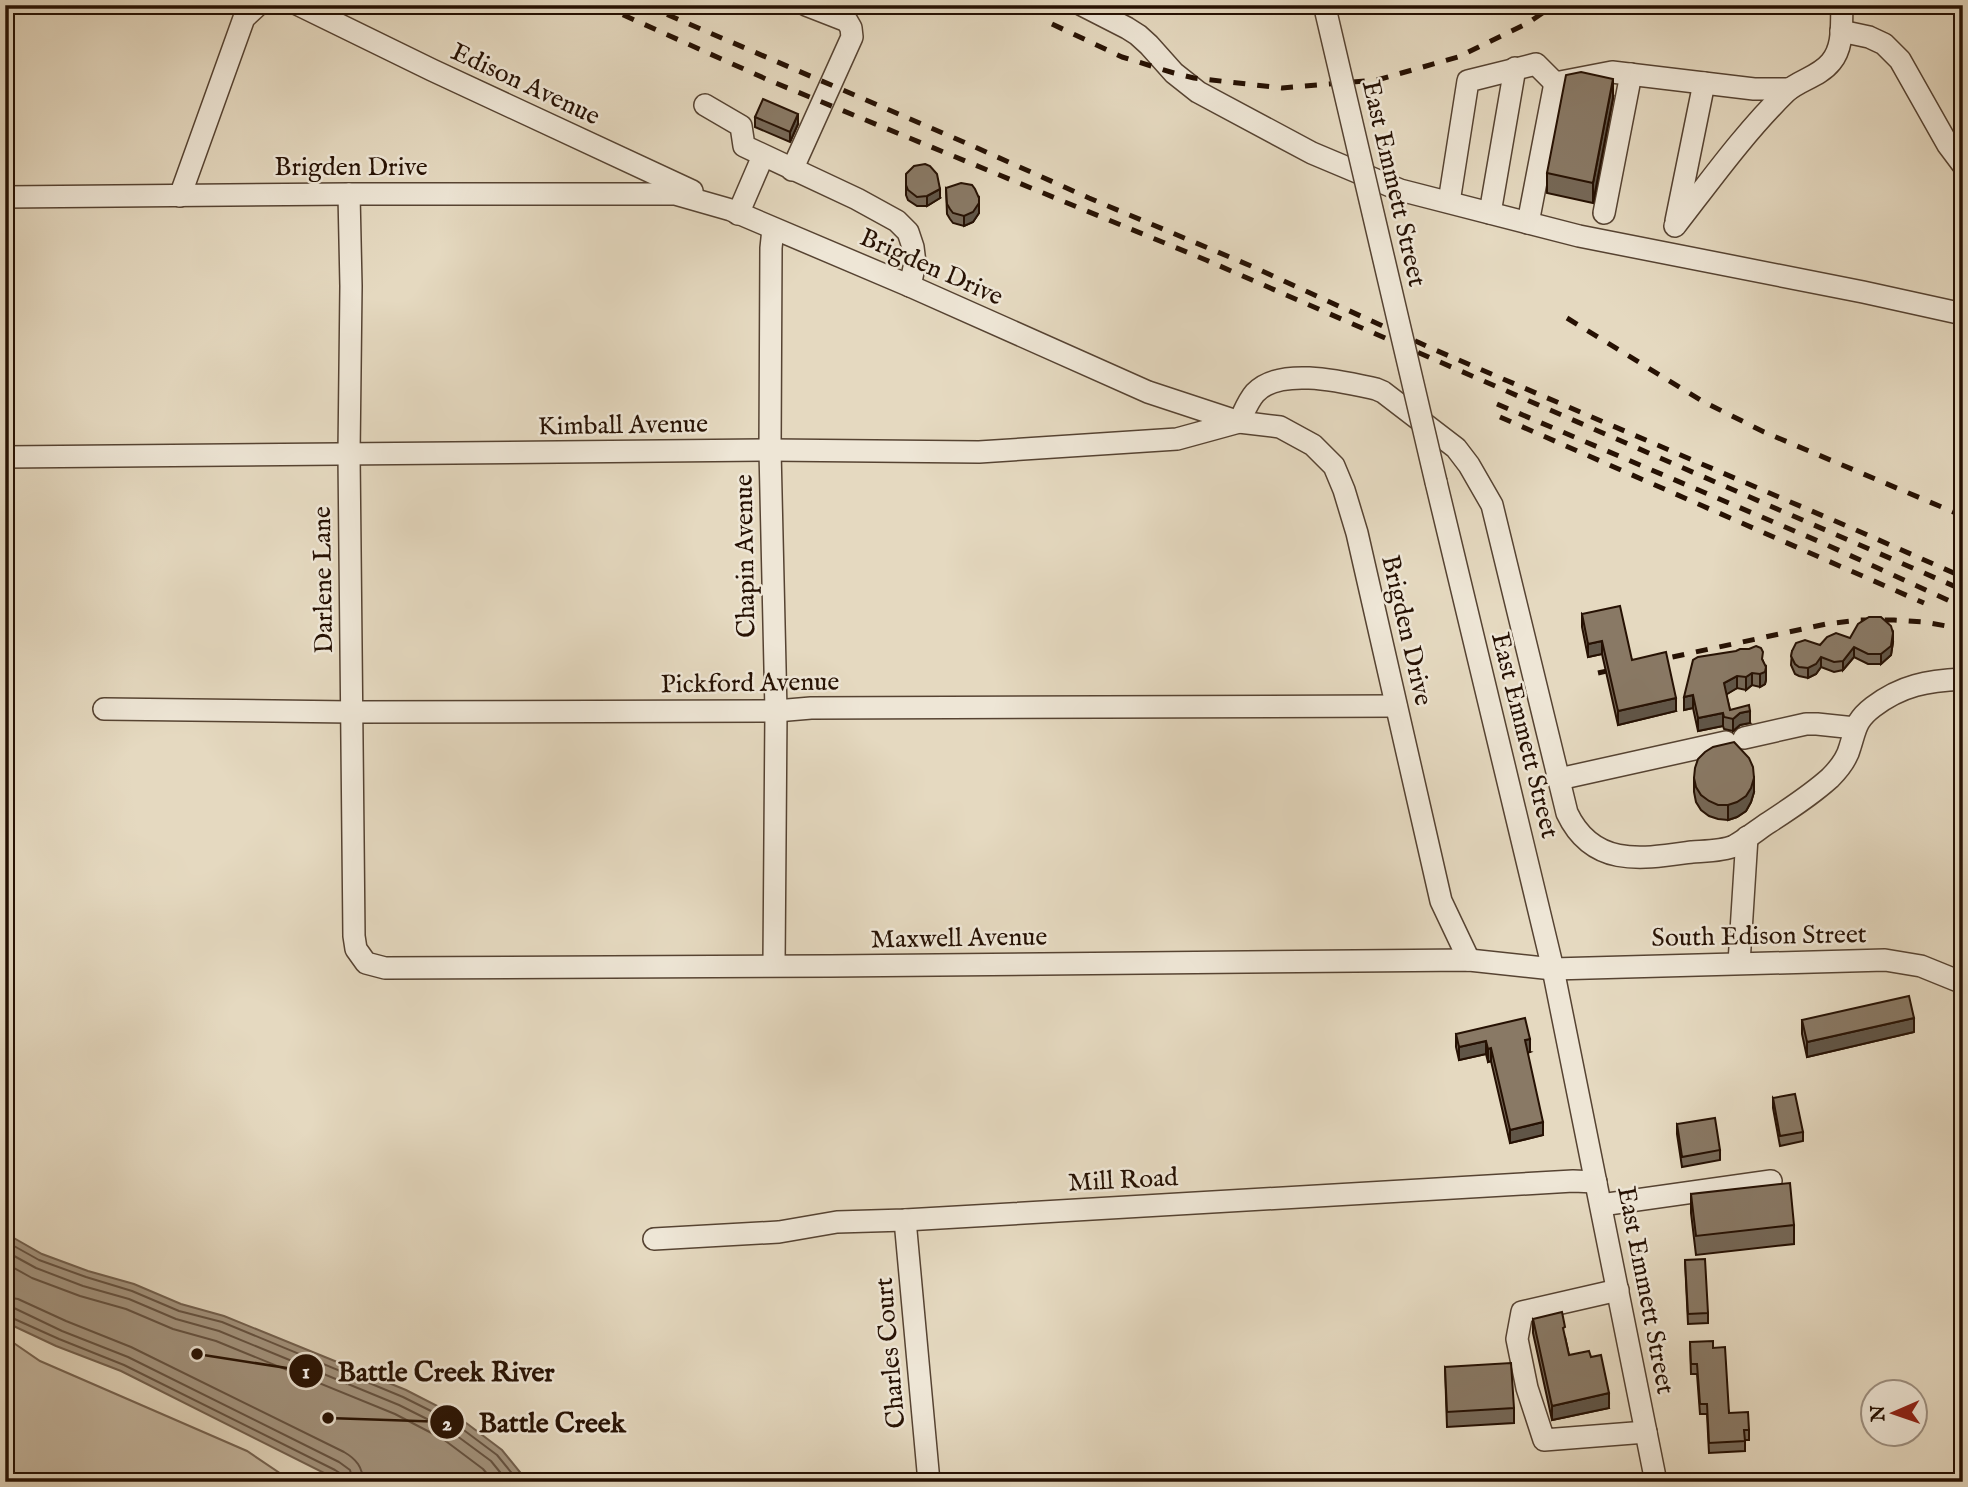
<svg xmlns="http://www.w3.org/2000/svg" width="1968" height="1487" font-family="'IM FELL English',serif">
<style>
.green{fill:#c5b7a0;stroke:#766452;stroke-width:2}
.water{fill:#a49580;stroke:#72604e;stroke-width:2}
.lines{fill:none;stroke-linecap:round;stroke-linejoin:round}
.shore{stroke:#655342;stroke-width:2}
.minor-casing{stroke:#564332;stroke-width:24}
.minor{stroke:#eee6d6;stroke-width:21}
.rail{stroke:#261103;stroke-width:5;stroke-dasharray:12 12;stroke-linecap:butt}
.minor-bridge-casing{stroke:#564332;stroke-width:24;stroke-linecap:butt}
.minor-bridge{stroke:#eee6d6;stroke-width:21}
.wall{fill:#766857;stroke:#261103;stroke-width:2}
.shaded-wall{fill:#605547;stroke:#261103;stroke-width:2}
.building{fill:#897965;stroke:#261103;stroke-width:2}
.labels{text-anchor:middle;stroke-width:5;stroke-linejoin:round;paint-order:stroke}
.street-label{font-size:26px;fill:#261103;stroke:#eee6d6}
.leader{fill:none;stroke:#261103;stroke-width:2.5}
.callout-dot{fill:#261103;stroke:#eee6d6;stroke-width:2.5}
.mark-label{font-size:21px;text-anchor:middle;font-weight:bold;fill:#fff}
.callout-label{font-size:28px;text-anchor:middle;font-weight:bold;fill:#261103;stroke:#eee6d6;stroke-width:5;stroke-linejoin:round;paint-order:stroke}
</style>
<rect width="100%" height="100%" fill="#e5d9c0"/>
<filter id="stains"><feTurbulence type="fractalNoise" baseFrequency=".00286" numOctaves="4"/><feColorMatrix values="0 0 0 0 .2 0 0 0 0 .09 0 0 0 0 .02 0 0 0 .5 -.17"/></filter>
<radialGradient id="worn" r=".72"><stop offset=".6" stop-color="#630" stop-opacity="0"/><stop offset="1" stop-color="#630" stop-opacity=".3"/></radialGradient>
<polygon class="green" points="5,1337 40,1361 247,1451 293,1482 5,1482"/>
<polygon class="water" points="5,1233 42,1254 88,1271 134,1284 181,1304 224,1316 406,1390 457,1416 502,1450 528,1482 342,1482 121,1371 56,1346 5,1322"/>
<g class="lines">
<g class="shore">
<polyline points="5,1241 39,1260 86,1277 132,1291 179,1311 222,1322 403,1397 453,1422 497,1455 519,1482"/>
<polyline points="5,1251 36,1268 83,1286 129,1299 176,1319 219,1331 399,1405 449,1430 491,1461 508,1482"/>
<polyline points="5,1263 32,1278 80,1296 126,1309 173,1329 216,1341 395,1414 443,1439 483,1469 494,1482"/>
<path d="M 5,1297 L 18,1299 L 66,1321 L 131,1347 L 344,1452 C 356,1459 363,1467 363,1482"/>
<polyline points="5,1307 14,1308 62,1331 128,1357 339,1462 350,1470 353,1482"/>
<polyline points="5,1316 10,1317 59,1339 124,1365 335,1470 343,1475 344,1482"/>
</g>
<defs>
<g id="minor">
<polyline points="299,5 432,70 692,191"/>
<polyline points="1082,5 1127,28 1138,35 1149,45 1174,73 1198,92 1312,153 1400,190 1579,236 1863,292 1963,314"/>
<polyline points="1841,31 1869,37 1884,44 1900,60 1948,145 1963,165"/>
<polyline points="705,105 741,126 744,146 857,199 897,221 908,232 913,247 915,263 910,286"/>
<polyline points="792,170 852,37 851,28 847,21 806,5"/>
<polyline points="349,194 351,286 349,454 354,936 356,949 366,963 385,968 830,966 1469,960 1553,969 1885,960 1921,966 1963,983"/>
<polyline points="180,196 244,18 258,5"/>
<polyline points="5,197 349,194 675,194 731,210 910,286 1148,392 1239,422 1280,427 1313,445 1334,466 1344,490 1357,533 1441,901 1469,960"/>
<polyline points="1449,202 1468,81 1536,64 1555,83"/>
<polyline points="1490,213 1515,68"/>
<polyline points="1604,213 1631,74"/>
<polyline points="738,214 763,156"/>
<polyline points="1676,221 1704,83"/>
<polyline points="1528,223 1555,83 1612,72 1754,89 1789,89"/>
<path d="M 1675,226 C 1710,181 1745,132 1786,92 C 1799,80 1819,77 1831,62 C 1844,46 1841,25 1842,5"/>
<polyline points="773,229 771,248 770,450 776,711 774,965"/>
<path d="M 5,457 L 770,450 L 979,452 L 1177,439 L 1239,422 C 1244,412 1248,401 1255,393 C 1280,366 1344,382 1376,389 L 1383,392 L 1456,448 L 1469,465 L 1492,505 L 1567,813 C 1593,868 1642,859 1692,852 C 1705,851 1723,851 1734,846 C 1745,840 1755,832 1765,825 C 1788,810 1810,796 1830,778 C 1839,769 1847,759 1850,747 C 1856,728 1856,720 1873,707 C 1902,685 1927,681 1963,679"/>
<polyline points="1436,482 1553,969 1656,1482"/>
<polyline points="104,709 351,712 776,711 811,708 1396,706"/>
<polyline points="1744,738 1806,724 1817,724 1855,728"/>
<polyline points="1559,779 1726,742"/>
<polyline points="1739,963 1747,837"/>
<polyline points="1601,1205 1771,1181"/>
<polyline points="905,1220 929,1482"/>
<polyline points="654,1239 779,1232 837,1222 905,1220 1573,1181 1596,1182"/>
<polyline points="1618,1290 1522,1312 1517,1339 1527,1388 1544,1440 1646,1432"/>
</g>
</defs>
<use href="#minor" class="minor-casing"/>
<use href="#minor" class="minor"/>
<g class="rail">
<polyline points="601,5 766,79 1206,260 1963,590"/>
<polyline points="645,5 966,143 1089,198 1251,266 1433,349 1863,533 1963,577"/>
<polyline points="1052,24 1122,57 1174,73 1194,78 1282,88 1377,80 1458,57 1528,23 1554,5"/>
<polyline points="1567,318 1702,401 1764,432 1963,516"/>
<polyline points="1497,404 1825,544 1963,607"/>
<polyline points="1500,417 1924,603"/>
<polyline points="1649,662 1826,624 1860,620 1894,620 1924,622 1963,629"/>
<polyline points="1598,673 1625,667"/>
</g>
<defs>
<polyline id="minor-bridge" points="1325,8 1436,482"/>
</defs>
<use href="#minor-bridge" class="minor-bridge-casing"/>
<use href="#minor-bridge" class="minor-bridge"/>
</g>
<g class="wall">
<polygon points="1613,98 1593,203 1547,193 1547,173"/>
<polygon points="755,117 798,124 790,142 755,127"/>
<polygon points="906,185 940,198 927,206 917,206 908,200 906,195"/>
<polygon points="946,188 979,208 979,213 973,222 964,226 953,223 950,219 947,214"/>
<polygon points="1582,614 1632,660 1676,711 1618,725 1602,654 1588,657 1582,627"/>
<polygon points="1850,638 1893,642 1891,655 1881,664 1868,664 1854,657 1843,670 1834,672 1821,667 1816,674 1808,678 1799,676 1795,674 1791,665 1792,651"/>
<polygon points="1763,661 1766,680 1765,684 1760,687 1752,685 1746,690 1737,688 1726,694 1730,710 1750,723 1740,725 1733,731 1724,729 1723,726 1698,731 1693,708 1684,710 1684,697"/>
<polygon points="1694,778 1754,792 1751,802 1746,811 1737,817 1728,820 1718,819 1709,816 1701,810 1696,802 1694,792"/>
<polygon points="1802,1020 1914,1032 1807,1057 1802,1034"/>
<polygon points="1456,1034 1530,1052 1527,1053 1543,1135 1510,1143 1491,1061 1488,1062 1486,1054 1459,1060 1456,1047"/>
<polygon points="1773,1098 1803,1132 1803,1141 1780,1146 1773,1108"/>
<polygon points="1677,1124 1720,1150 1720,1160 1682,1167 1677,1134"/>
<polygon points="1691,1194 1794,1225 1794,1244 1696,1255 1691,1213"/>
<polygon points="1685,1260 1708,1313 1708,1323 1688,1324"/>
<polygon points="1533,1319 1565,1337 1569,1355 1591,1357 1609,1408 1552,1420 1533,1333"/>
<polygon points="1690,1342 1713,1348 1729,1413 1749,1430 1749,1440 1745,1440 1745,1451 1709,1453 1707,1414 1700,1414 1697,1374 1691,1374"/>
<polygon points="1445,1367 1514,1408 1514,1423 1447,1427"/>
</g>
<g class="shaded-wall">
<polygon points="1613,79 1613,98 1593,203 1593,183"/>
<polygon points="798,114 798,124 790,142 790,132"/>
<polygon points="940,189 940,198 927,206 927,196"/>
<polygon points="979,198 979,213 973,222 964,226 964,216"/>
<polygon points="1893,633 1893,642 1891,655 1881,664 1881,654"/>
<polygon points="1602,641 1602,654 1588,657 1588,644"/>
<polygon points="1854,647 1854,657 1843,670 1843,661"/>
<polygon points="1821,657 1821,667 1816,674 1808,678 1808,668"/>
<polygon points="1766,667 1766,680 1765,684 1760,687 1760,674"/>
<polygon points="1752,673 1752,685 1746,690 1746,677"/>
<polygon points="1737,676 1737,688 1724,696 1724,683"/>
<polygon points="1693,695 1693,708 1684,710 1684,697"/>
<polygon points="1676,698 1676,711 1618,725 1618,711"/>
<polygon points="1750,711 1750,723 1740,725 1733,731 1733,719 1740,713"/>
<polygon points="1723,713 1723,726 1698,731 1698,718"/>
<polygon points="1754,778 1754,792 1751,802 1746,811 1737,817 1728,820 1728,805"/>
<polygon points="1914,1018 1914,1032 1807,1057 1807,1042"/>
<polygon points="1530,1039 1530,1052 1525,1053 1525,1040"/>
<polygon points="1486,1041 1486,1054 1459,1060 1459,1047"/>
<polygon points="1491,1048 1491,1061 1488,1062 1488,1049"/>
<polygon points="1543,1122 1543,1135 1510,1143 1510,1130"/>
<polygon points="1609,1393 1609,1408 1552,1420 1552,1406"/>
</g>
<g class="building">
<polygon points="1581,72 1613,79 1593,183 1547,173 1566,75"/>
<polygon points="763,99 798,114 790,132 755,117"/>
<polygon points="925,164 930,166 937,174 940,189 927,196 917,197 908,190 906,185 906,174 914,166"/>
<polygon points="961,183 972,185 975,189 979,198 979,203 973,212 964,216 953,213 950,209 947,204 946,188"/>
<polygon points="1620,606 1632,660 1666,652 1676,698 1618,711 1602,641 1588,644 1582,614"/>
<polygon points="1869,617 1881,617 1891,626 1893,633 1891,646 1881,654 1868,654 1854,647 1843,661 1834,662 1821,657 1816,664 1808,668 1799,667 1795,664 1791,656 1792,651 1796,643 1805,640 1820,645 1827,637 1836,633 1850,638 1858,624"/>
<polygon points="1756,646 1761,648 1763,652 1762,659 1766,667 1765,672 1760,674 1752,673 1746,677 1737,676 1724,683 1730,710 1749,705 1750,711 1740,713 1733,719 1724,717 1723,713 1698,718 1693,695 1684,697 1693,660 1698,657 1736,651 1740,649 1749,649"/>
<polygon points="1734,742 1749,758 1753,767 1754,778 1751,788 1746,796 1737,802 1728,805 1718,805 1709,801 1701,795 1696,787 1694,778 1695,768 1698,759 1705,752 1713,747"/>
<polygon points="1909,996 1914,1018 1807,1042 1802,1020"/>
<polygon points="1525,1018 1530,1039 1525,1040 1543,1122 1510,1130 1491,1048 1488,1049 1486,1041 1459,1047 1456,1034"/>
<polygon points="1795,1094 1803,1132 1780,1136 1773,1098"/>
<polygon points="1715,1118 1720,1150 1682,1157 1677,1124"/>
<polygon points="1790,1183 1794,1225 1696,1236 1691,1194"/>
<polygon points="1705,1259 1708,1313 1688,1314 1685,1260"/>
<polygon points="1562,1312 1565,1327 1563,1328 1569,1355 1589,1351 1591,1357 1601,1355 1609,1393 1552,1406 1533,1319"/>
<polygon points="1713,1341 1713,1348 1725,1347 1729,1413 1748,1412 1749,1430 1744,1430 1745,1441 1709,1443 1707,1404 1700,1404 1697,1364 1691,1364 1690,1342"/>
<polygon points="1511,1363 1514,1408 1447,1412 1445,1367"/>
</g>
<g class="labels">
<g class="street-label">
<text transform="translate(526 83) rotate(25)" y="9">Edison Avenue</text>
<text x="351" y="175">Brigden Drive</text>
<text transform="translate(1395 183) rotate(77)" y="9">East Emmett Street</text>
<text transform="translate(932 266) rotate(24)" y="9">Brigden Drive</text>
<text transform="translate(623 424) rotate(-1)" y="9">Kimball Avenue</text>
<text transform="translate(744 556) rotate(-91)" y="9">Chapin Avenue</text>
<text transform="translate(322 580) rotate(-91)" y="9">Darlene Lane</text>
<text transform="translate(1408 630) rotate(77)" y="9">Brigden Drive</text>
<text transform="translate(750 682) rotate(-1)" y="9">Pickford Avenue</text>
<text transform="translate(1526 735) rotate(76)" y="9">East Emmett Street</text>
<text transform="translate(1759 935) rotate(-1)" y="9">South Edison Street</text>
<text transform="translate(959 937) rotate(-1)" y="9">Maxwell Avenue</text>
<text transform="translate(1123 1179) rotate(-3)" y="9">Mill Road</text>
<text transform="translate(1647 1290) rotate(79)" y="9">East Emmett Street</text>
<text transform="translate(889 1353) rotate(-95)" y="9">Charles Court</text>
</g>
</g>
<path class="leader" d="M197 1354L306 1371M328 1418L447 1422"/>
<g class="callout-dot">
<circle cx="197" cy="1354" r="7"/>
<circle cx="328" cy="1418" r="7"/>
<circle cx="306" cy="1371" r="18"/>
<circle cx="447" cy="1422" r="18"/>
</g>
<g class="mark-label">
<text x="306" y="1378">1</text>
<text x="447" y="1430">2</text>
</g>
<g class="callout-label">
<text x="446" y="1381">Battle Creek River</text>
<text x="552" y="1432">Battle Creek</text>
</g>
<rect width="1968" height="1487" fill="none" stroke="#e5d9c0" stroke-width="28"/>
<rect x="7" y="7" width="1954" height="1473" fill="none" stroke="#261103" stroke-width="3.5"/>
<rect x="14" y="14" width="1940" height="1459" fill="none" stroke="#261103" stroke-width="2"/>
<g transform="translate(1894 1413) rotate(268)"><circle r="33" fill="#eee6d6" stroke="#9e9182" stroke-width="2"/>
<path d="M0-5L12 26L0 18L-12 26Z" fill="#8f2418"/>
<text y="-10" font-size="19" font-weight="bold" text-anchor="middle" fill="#261103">N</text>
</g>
<rect width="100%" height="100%" filter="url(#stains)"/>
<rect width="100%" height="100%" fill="url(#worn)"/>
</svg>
